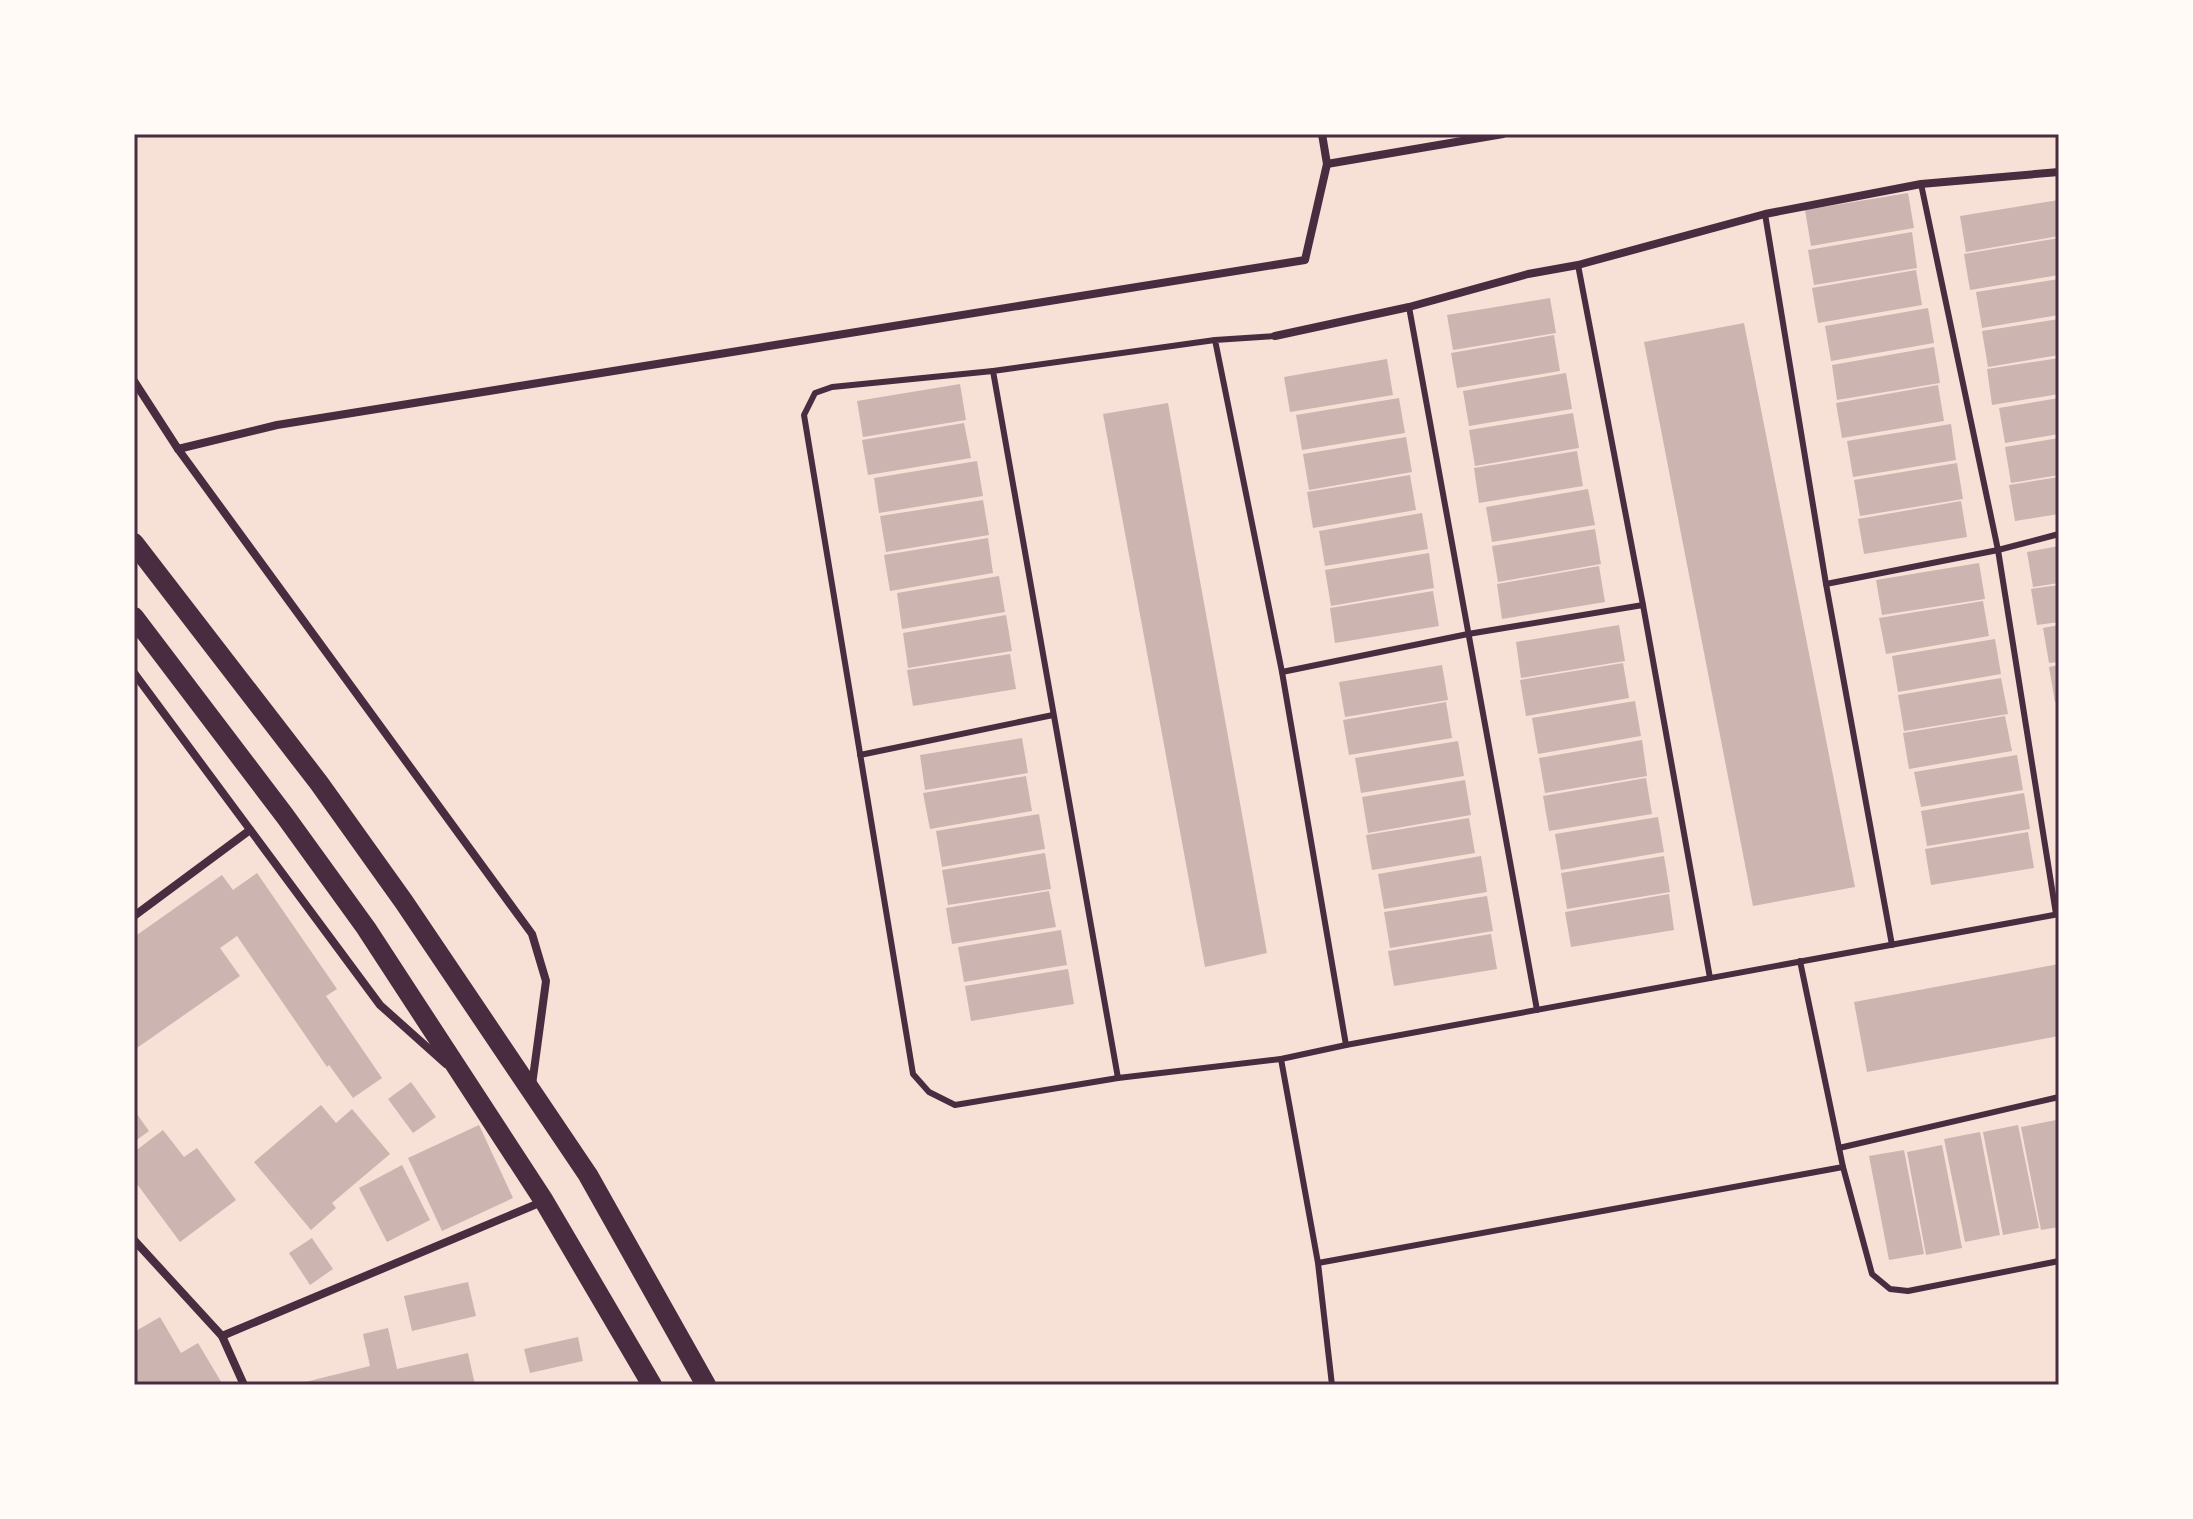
<svg xmlns="http://www.w3.org/2000/svg" width="2193" height="1519" font-family="Jost,sans-serif">
<style>
.building{fill:#ccb4b1}
.lines{fill:none;stroke-linecap:round;stroke-linejoin:round}
.service{stroke:#4a2c40;stroke-width:6}
.minor{stroke:#4a2c40;stroke-width:8}
.primary{stroke:#4a2c40;stroke-width:20}
.neatline{fill:none;stroke:#4a2c40;stroke-width:3}
</style>
<rect width="100%" height="100%" fill="#f7e1d7"/>
<g class="building">
<polygon points="1908,193 1914,228 1811,246 1805,210"/>
<polygon points="2059,200 2059,236 1966,252 1960,216"/>
<polygon points="1912,232 1917,268 1814,285 1808,250"/>
<polygon points="2059,238 2059,275 1970,290 1964,254"/>
<polygon points="1916,270 1922,305 1818,323 1812,288"/>
<polygon points="2059,279 2059,315 1982,328 1976,292"/>
<polygon points="1550,298 1556,333 1453,350 1447,315"/>
<polygon points="1928,308 1934,343 1831,361 1825,326"/>
<polygon points="2059,319 2059,355 1988,367 1982,331"/>
<polygon points="1744,323 1855,887 1753,906 1644,342"/>
<polygon points="1554,335 1560,371 1457,388 1451,353"/>
<polygon points="1934,347 1940,383 1837,400 1832,365"/>
<polygon points="2059,358 2059,394 1992,405 1987,369"/>
<polygon points="1387,359 1393,395 1290,412 1284,377"/>
<polygon points="1566,373 1572,409 1469,426 1463,391"/>
<polygon points="960,384 966,420 863,437 857,401"/>
<polygon points="1938,385 1944,421 1842,438 1836,403"/>
<polygon points="1399,398 1405,433 1302,450 1296,415"/>
<polygon points="2059,398 2059,434 2005,443 1999,408"/>
<polygon points="1168,403 1267,953 1205,967 1103,414"/>
<polygon points="1573,413 1579,448 1475,466 1469,430"/>
<polygon points="964,423 971,458 868,475 862,440"/>
<polygon points="1951,424 1956,460 1853,477 1847,441"/>
<polygon points="1406,437 1412,472 1309,490 1303,454"/>
<polygon points="2059,438 2059,475 2011,483 2005,447"/>
<polygon points="1577,451 1583,486 1479,503 1474,468"/>
<polygon points="977,461 983,496 879,513 874,478"/>
<polygon points="1957,463 1963,499 1860,516 1854,480"/>
<polygon points="1410,475 1416,510 1313,528 1307,492"/>
<polygon points="2059,477 2059,514 2015,521 2009,485"/>
<polygon points="1588,489 1595,525 1492,542 1486,507"/>
<polygon points="983,500 989,535 886,552 880,516"/>
<polygon points="1961,501 1967,537 1864,554 1858,519"/>
<polygon points="1422,513 1428,549 1325,566 1319,531"/>
<polygon points="1595,529 1601,564 1498,582 1492,546"/>
<polygon points="988,538 993,573 890,591 884,555"/>
<polygon points="2059,546 2059,583 2033,587 2027,552"/>
<polygon points="1429,553 1434,588 1331,606 1325,570"/>
<polygon points="1979,563 1985,599 1882,615 1876,580"/>
<polygon points="1599,566 1605,602 1502,619 1497,584"/>
<polygon points="999,576 1005,612 902,629 897,593"/>
<polygon points="2059,585 2059,622 2037,625 2031,589"/>
<polygon points="1433,591 1439,626 1335,643 1330,608"/>
<polygon points="1983,601 1989,636 1886,654 1879,618"/>
<polygon points="1006,615 1012,651 908,668 903,633"/>
<polygon points="1619,625 1625,661 1521,678 1516,642"/>
<polygon points="2059,625 2059,662 2049,663 2043,628"/>
<polygon points="1995,639 2001,674 1898,692 1892,656"/>
<polygon points="1010,654 1016,689 913,706 907,670"/>
<polygon points="1623,663 1629,698 1526,716 1520,680"/>
<polygon points="1442,665 1448,700 1345,717 1339,682"/>
<polygon points="2059,665 2059,702 2055,702 2049,667"/>
<polygon points="2001,678 2008,714 1904,731 1898,695"/>
<polygon points="1635,701 1641,736 1538,754 1532,718"/>
<polygon points="1446,702 1452,738 1349,755 1343,720"/>
<polygon points="2005,716 2012,751 1909,769 1903,733"/>
<polygon points="1022,738 1028,773 925,790 920,755"/>
<polygon points="1642,740 1647,776 1545,793 1539,758"/>
<polygon points="1458,741 1464,776 1361,793 1355,758"/>
<polygon points="2017,755 2023,790 1921,807 1914,772"/>
<polygon points="1026,776 1032,811 930,829 923,793"/>
<polygon points="1646,778 1652,814 1549,831 1543,796"/>
<polygon points="1465,780 1471,815 1368,833 1362,797"/>
<polygon points="2024,793 2030,829 1927,846 1921,811"/>
<polygon points="1039,814 1045,849 942,867 936,831"/>
<polygon points="1658,817 1664,852 1561,870 1555,834"/>
<polygon points="1469,818 1475,853 1372,870 1366,835"/>
<polygon points="2028,832 2034,868 1931,885 1925,849"/>
<polygon points="1045,853 1051,889 948,905 942,870"/>
<polygon points="1481,856 1487,892 1384,909 1378,874"/>
<polygon points="1664,856 1670,892 1567,909 1561,873"/>
<polygon points="257,873 337,989 326,996 382,1078 353,1098 329,1065 327,1067 237,936 220,948 240,976 134,1050 134,937 222,875 233,890"/>
<polygon points="1049,891 1056,927 952,944 946,908"/>
<polygon points="1669,894 1674,930 1571,947 1565,912"/>
<polygon points="1487,896 1493,931 1390,948 1384,912"/>
<polygon points="1061,930 1067,965 964,982 958,947"/>
<polygon points="1491,934 1497,969 1394,986 1388,951"/>
<polygon points="2059,964 2059,1036 1867,1072 1854,1002"/>
<polygon points="1068,969 1074,1004 971,1021 965,986"/>
<polygon points="411,1082 436,1117 413,1133 388,1099"/>
<polygon points="321,1105 336,1123 352,1109 390,1154 332,1203 336,1208 311,1230 254,1162"/>
<polygon points="134,1110 149,1131 134,1142"/>
<polygon points="2056,1120 2059,1133 2059,1227 2041,1230 2021,1127"/>
<polygon points="479,1125 513,1198 442,1231 408,1158"/>
<polygon points="2018,1125 2039,1228 2003,1235 1983,1132"/>
<polygon points="163,1130 184,1157 197,1148 236,1200 180,1242 134,1180 134,1152"/>
<polygon points="1980,1132 2000,1235 1965,1242 1944,1139"/>
<polygon points="1942,1145 1962,1248 1926,1255 1907,1152"/>
<polygon points="1904,1150 1924,1254 1889,1260 1869,1156"/>
<polygon points="402,1165 430,1220 387,1242 359,1188"/>
<polygon points="312,1238 333,1269 310,1285 289,1253"/>
<polygon points="468,1282 476,1316 412,1331 404,1296"/>
<polygon points="160,1317 181,1353 198,1343 223,1385 134,1385 134,1332"/>
<polygon points="388,1328 397,1369 468,1353 475,1385 293,1385 370,1366 363,1334"/>
<polygon points="578,1337 583,1361 530,1373 524,1349"/>
</g>
<g class="lines">
<g class="service">
<polyline points="1921,184 1998,550 2056,914"/>
<polyline points="1765,214 1826,584 1892,945"/>
<polyline points="1578,265 1643,605 1710,978"/>
<polyline points="1409,307 1537,1010"/>
<polyline points="1275,336 1215,340 1282,672 1346,1045 1281,1059 1318,1263 1332,1385"/>
<polyline points="1215,340 993,371 1118,1078 1281,1059"/>
<polyline points="993,371 832,387 815,393 804,415 913,1074 929,1092 955,1105 1118,1078"/>
<polyline points="1826,584 1998,550 2059,534"/>
<polyline points="1282,672 1468,634 1643,605"/>
<polyline points="860,755 1053,715"/>
<polyline points="1346,1045 2059,914"/>
<polyline points="1839,1148 2059,1097"/>
<polyline points="1843,1167 1872,1274 1890,1289 1908,1291 2059,1261"/>
<polyline points="1318,1263 1843,1167 1800,961"/>
</g>
<g class="minor">
<polyline points="1322,134 1327,164 1503,134"/>
<polyline points="1275,336 1409,307 1528,274 1578,265 1765,214 1921,184 2059,172"/>
<polyline points="134,381 178,449 532,934 546,981 532,1085"/>
<polyline points="178,449 277,425 1305,260 1327,164"/>
<polyline points="134,673 380,1005 446,1064"/>
<polyline points="134,916 250,830"/>
<polyline points="134,1240 222,1336 244,1385"/>
<polyline points="222,1336 544,1201"/>
</g>
<g class="primary">
<polyline points="134,543 319,783 404,902 588,1175 706,1385"/>
<polyline points="134,617 285,816 366,928 544,1201 652,1385"/>
</g>
</g>
<rect width="2193" height="1519" fill="none" stroke="#fffaf5" stroke-width="272"/>
<rect x="136" y="136" width="1921" height="1247" class="neatline"/>
</svg>
